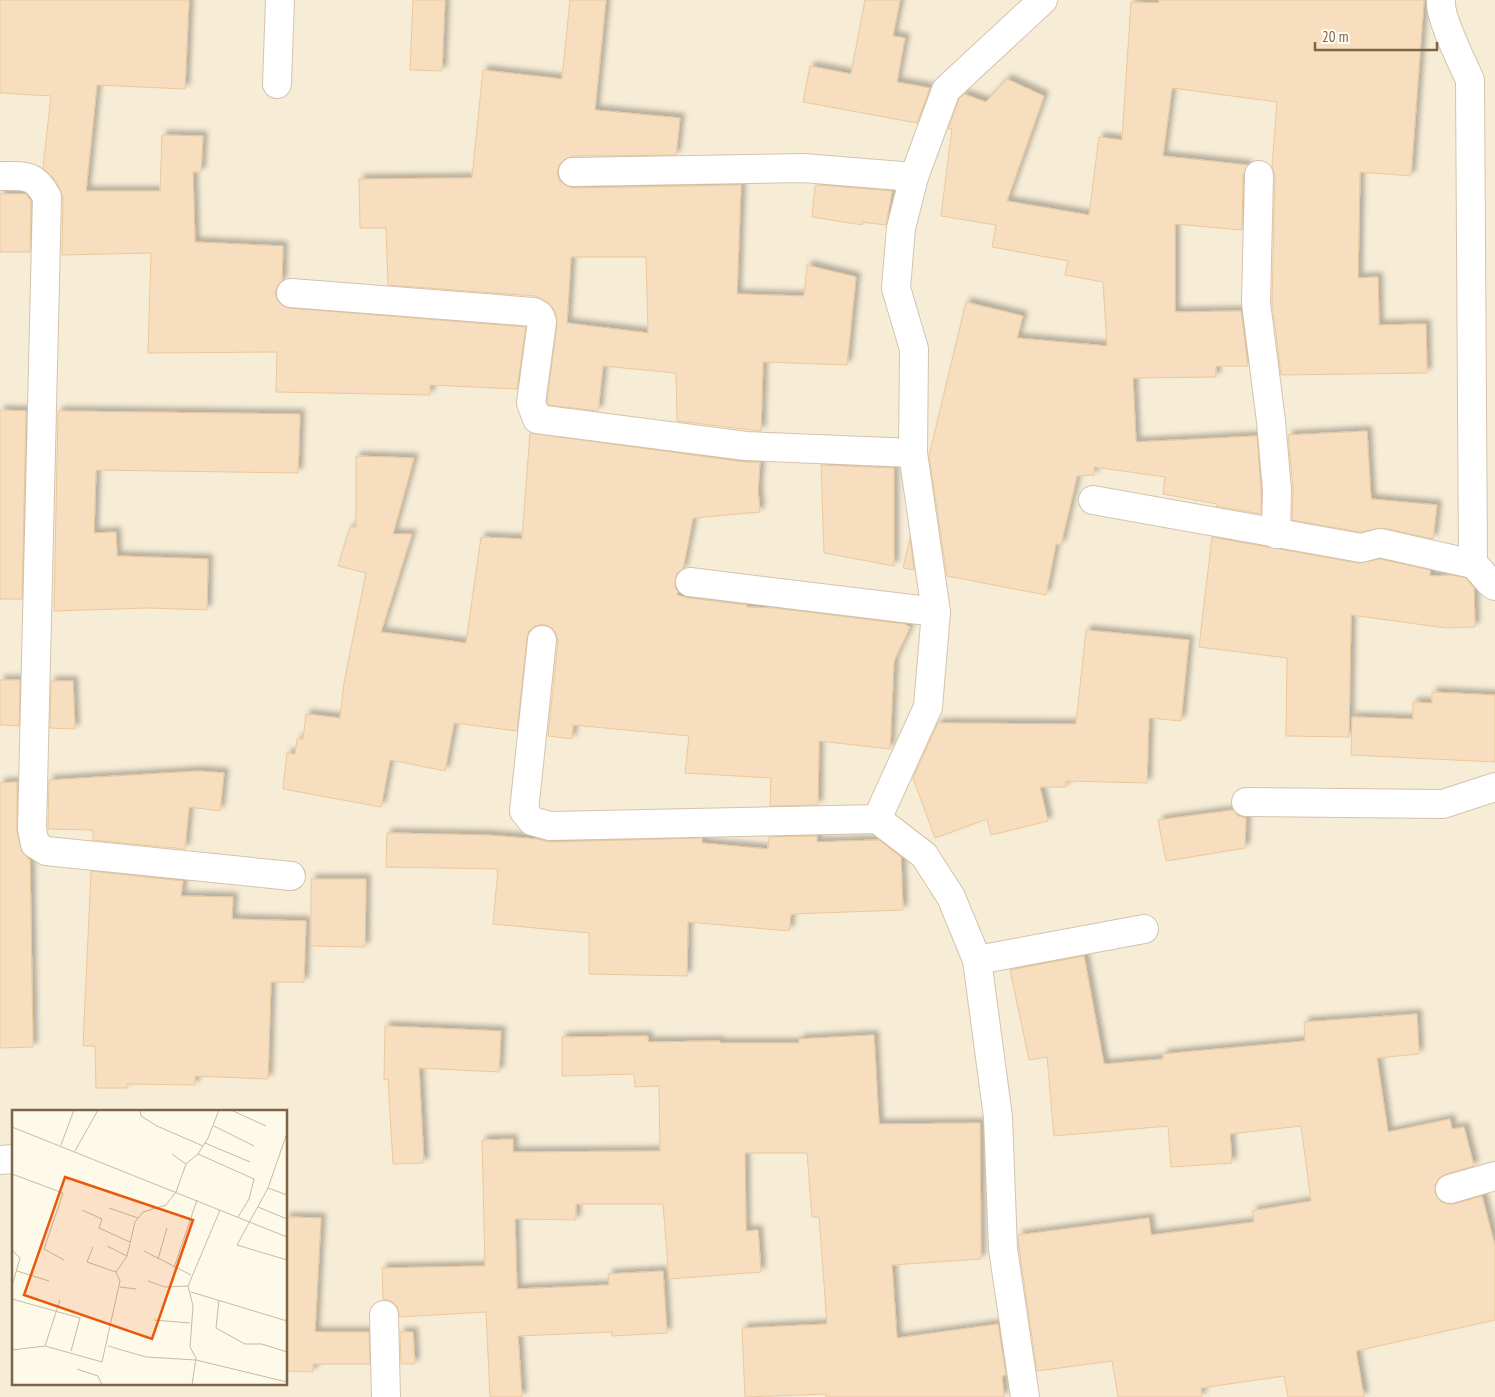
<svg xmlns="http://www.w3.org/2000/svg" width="1495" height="1397" font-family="'PT Sans Narrow',sans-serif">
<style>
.residential{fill:#f7edd7;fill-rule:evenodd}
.building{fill:#f6debe;stroke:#ebc89d;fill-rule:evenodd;filter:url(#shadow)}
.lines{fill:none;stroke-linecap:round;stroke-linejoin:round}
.minor-casing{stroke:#d3c3ad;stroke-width:30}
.minor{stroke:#fff;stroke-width:28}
.inset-road{fill:none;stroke:#c6baa4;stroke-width:1}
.view{fill:#e8590c;fill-opacity:0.15;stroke:#e8590c;stroke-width:2.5}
.inset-edge{fill:none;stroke:#7d6449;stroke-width:2.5}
</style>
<defs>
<filter id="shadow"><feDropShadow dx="4.5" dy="-4.5" stdDeviation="2.5" flood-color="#0004"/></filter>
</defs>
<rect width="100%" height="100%" fill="#fefae9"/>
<path class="residential" d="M 0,0 L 1495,0 L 1495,1397 L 0,1397 ZM 14,1111 L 286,1111 L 286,1383 L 14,1383 Z"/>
<g class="building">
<polygon points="0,0 189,0 185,89 97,85 86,191 160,191 162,135 203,136 201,172 193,172 195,242 283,246 282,281 278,285 275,292 277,300 283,306 289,308 526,327 517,389 430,385 430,395 276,392 277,352 148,353 151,253 62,255 63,197 56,181 43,168 51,96 0,93"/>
<polygon points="413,0 445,0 442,71 410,70"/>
<path d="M 570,0 L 606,0 L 595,110 L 680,118 L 676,155 L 572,156 L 565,159 L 559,165 L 557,173 L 559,180 L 565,185 L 573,188 L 741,185 L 737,294 L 804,296 L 807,265 L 856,277 L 847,365 L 763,362 L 761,431 L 677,421 L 676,373 L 603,366 L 598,411 L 548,405 L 547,401 L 557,324 L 555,311 L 549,303 L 535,296 L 388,285 L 386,228 L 360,228 L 359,179 L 472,178 L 483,70 L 562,79 ZM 571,257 L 646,257 L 648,333 L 567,323 Z"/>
<polygon points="865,0 900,0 893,36 905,38 897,82 930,88 917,123 803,102 810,66 851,74"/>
<polygon points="1159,0 1424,0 1411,176 1360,172 1358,278 1378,277 1379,325 1426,324 1427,373 1281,375 1272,302 1275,175 1272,167 1277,102 1172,88 1163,156 1248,165 1243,175 1242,230 1175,224 1175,312 1241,311 1248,366 1216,366 1216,377 1133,378 1136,442 1257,436 1261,490 1261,514 1216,506 1217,504 1163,494 1165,477 1094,467 1094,475 1077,476 1061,545 1056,544 1046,595 947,576 929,456 966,302 1023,316 1017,338 1107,346 1103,282 1065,275 1068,261 992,247 996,225 941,216 952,129 948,129 959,99 964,94 986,102 1007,79 1044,96 1007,201 1089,215 1099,137 1122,140 1131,2 1159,3"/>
<polygon points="820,185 892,191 886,225 862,222 862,225 812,217 815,186"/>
<polygon points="0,194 26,194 31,201 30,252 0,252"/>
<polygon points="0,410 26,411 22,599 0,599"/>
<polygon points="58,411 300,414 298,473 96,470 94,533 116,532 117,556 208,559 207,610 148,608 54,611"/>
<polygon points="1367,431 1371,499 1437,505 1433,539 1383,528 1360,532 1292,520 1293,489 1288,435"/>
<polygon points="530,433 744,462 760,462 758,490 760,512 693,518 683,569 677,573 675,580 675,588 678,591 677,595 688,598 747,605 747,607 773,608 905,624 910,627 894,661 890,749 819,741 818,805 770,806 771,778 685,773 689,736 573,725 572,739 548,736 558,641 556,633 552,628 543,624 535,626 529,631 527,638 517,731 454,723 445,771 390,760 381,807 283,789 287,753 295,754 297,739 303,739 306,714 340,718 344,683 366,573 338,566 350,527 356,527 356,456 414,458 393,534 412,534 381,632 466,643 481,537 522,539"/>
<polygon points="821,465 894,468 894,566 824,553"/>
<polygon points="1212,537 1358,563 1380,559 1430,570 1430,576 1451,575 1466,578 1474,588 1475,627 1446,628 1351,615 1349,737 1286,736 1287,658 1199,647"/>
<polygon points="910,538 914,570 903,568"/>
<polygon points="1086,630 1189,640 1181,721 1149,718 1147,783 1066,781 1066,787 1040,787 1048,821 991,835 987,819 935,838 913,778 938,723 1076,724"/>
<polygon points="0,680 20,680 19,726 0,725"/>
<polygon points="51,681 73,681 75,729 50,728"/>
<polygon points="1432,692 1495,695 1495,762 1351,755 1352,717 1413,719 1413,702 1432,703"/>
<polygon points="199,771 224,773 220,811 189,807 185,849 93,840 93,830 48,829 49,780"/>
<polygon points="17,782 17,832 22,852 30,860 33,1047 0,1048 0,783"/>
<polygon points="1233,810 1238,816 1246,818 1245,848 1166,861 1158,820"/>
<polygon points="387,833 487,835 537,839 550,842 702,838 702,843 768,849 769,837 817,836 817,842 879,840 901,857 903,910 791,914 789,931 688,922 687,976 589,974 589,933 493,924 498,869 386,867"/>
<polygon points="91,871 183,881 181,896 233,897 232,919 306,921 304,982 271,982 268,1079 195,1076 195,1085 127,1084 127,1088 96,1088 95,1046 83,1046"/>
<polygon points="311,879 366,879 365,947 311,946"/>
<polygon points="1084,956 1104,1064 1163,1059 1163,1054 1305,1041 1304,1022 1417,1014 1419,1054 1377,1058 1388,1132 1450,1119 1452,1129 1464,1127 1474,1166 1446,1174 1439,1178 1435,1185 1435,1193 1440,1201 1447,1204 1454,1204 1482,1196 1495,1246 1495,1320 1356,1351 1364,1397 1288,1397 1284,1376 1201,1388 1202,1397 1118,1397 1112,1361 1037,1371 1019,1248 1018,1235 1149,1218 1151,1235 1254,1222 1252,1211 1311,1201 1301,1126 1230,1134 1232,1163 1171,1167 1168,1126 1054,1136 1047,1057 1029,1060 1010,970"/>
<polygon points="385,1026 501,1031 499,1072 419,1068 424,1163 393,1164 388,1079 384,1080"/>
<polygon points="874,1035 879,1124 980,1123 981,1259 892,1265 897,1338 998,1324 1006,1375 1002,1376 1004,1397 826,1397 826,1394 745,1397 742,1328 827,1324 819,1217 812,1217 807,1153 745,1153 746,1231 758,1230 761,1272 669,1279 663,1204 576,1204 576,1220 515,1219 517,1289 609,1285 608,1274 663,1271 667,1333 612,1336 612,1332 518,1336 522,1397 490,1397 486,1312 400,1317 397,1306 391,1301 383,1299 382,1268 485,1266 482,1140 513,1139 513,1152 660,1151 659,1086 635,1087 634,1074 562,1076 562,1037 648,1036 648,1042 720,1041 720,1043 799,1043 799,1039"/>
<polygon points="286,1217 321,1218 315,1332 369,1332 370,1364 313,1364 313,1372 286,1371"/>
<polygon points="400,1332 413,1332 415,1364 401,1364"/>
</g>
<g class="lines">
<defs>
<g id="minor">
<path d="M 1441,0 C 1439,17 1462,62 1470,80 L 1473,564"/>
<polyline points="277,84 280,0"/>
<polyline points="573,172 803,168 914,177"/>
<polyline points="1259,175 1256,303 1271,421 1277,490 1276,534"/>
<path d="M 0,176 C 25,176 34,173 47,197 L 32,829 L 35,844 L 46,851 L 291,876"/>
<polyline points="291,293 534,312 540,316 542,322 531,403 537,419 746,446 913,453"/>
<path d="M 1093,500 L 1361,548 L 1380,543 L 1473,564 C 1481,570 1489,584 1495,586"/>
<polyline points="690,582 936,612"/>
<polyline points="542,640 524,811 532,821 550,826 877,819 924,855 951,897 977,960 998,1117 1003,1249 1025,1397"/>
<polyline points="1246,802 1443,804 1495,787"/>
<polyline points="877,819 928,707 936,612 913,453 914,349 896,288 901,228 914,177 946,90 1043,0"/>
<polyline points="977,960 1144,929"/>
<polyline points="0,1160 14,1159"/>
<polyline points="1450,1189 1495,1176"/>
<polyline points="384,1315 386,1397"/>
</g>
</defs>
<use href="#minor" class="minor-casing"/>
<use href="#minor" class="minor"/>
</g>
<g transform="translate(12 1110)">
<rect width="275" height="275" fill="#fefae9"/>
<path class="inset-road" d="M 128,0 L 129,6 L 145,16 L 191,36M 219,0 L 254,16M 202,16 L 242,36M 0,17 L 275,127M 275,23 L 256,78 L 225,135 L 275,150M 193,33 L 238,52M 49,35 L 62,0M 63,41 L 86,0M 160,44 L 174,54M 186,44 L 242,69 L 237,89 L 226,107M 0,64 L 51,83 L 32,139 L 52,150M 256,78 L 275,85M 246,97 L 275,109M 97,98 L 126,108M 70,100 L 90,109 L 87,118 L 118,132M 95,136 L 115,146M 0,140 L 8,148 L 0,176M 132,141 L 179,165M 146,149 L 155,118M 162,158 L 185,90M 5,161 L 37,171M 104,162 L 115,146 L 123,112 L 131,102 L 154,95 L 164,82 L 174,54 L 186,44 L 196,28 L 207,0M 136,171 L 153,177 L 176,176M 108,177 L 124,179M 179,182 L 275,211M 0,189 L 68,208 L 59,241M 207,190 L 204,218 L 233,234 L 250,234 L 275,242M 142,210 L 178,213M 33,236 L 48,190M 96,236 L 134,247 L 184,250 L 275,272M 0,240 L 33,236 L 90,252 L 108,171 L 104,162 L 75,152 L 81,137M 65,259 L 86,266 L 90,275M 180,275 L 184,248 L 178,237 L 181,196 L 176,176 L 208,100"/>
<path class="view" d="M 53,67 L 181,110 L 140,229 L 12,185 Z"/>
<rect width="275" height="275" class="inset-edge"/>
</g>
<path d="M1315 42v8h122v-8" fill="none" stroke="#7d6449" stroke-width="2.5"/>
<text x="1322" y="42" font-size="15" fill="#7d6449" stroke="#fffcf2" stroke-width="4" paint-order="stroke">20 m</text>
</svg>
